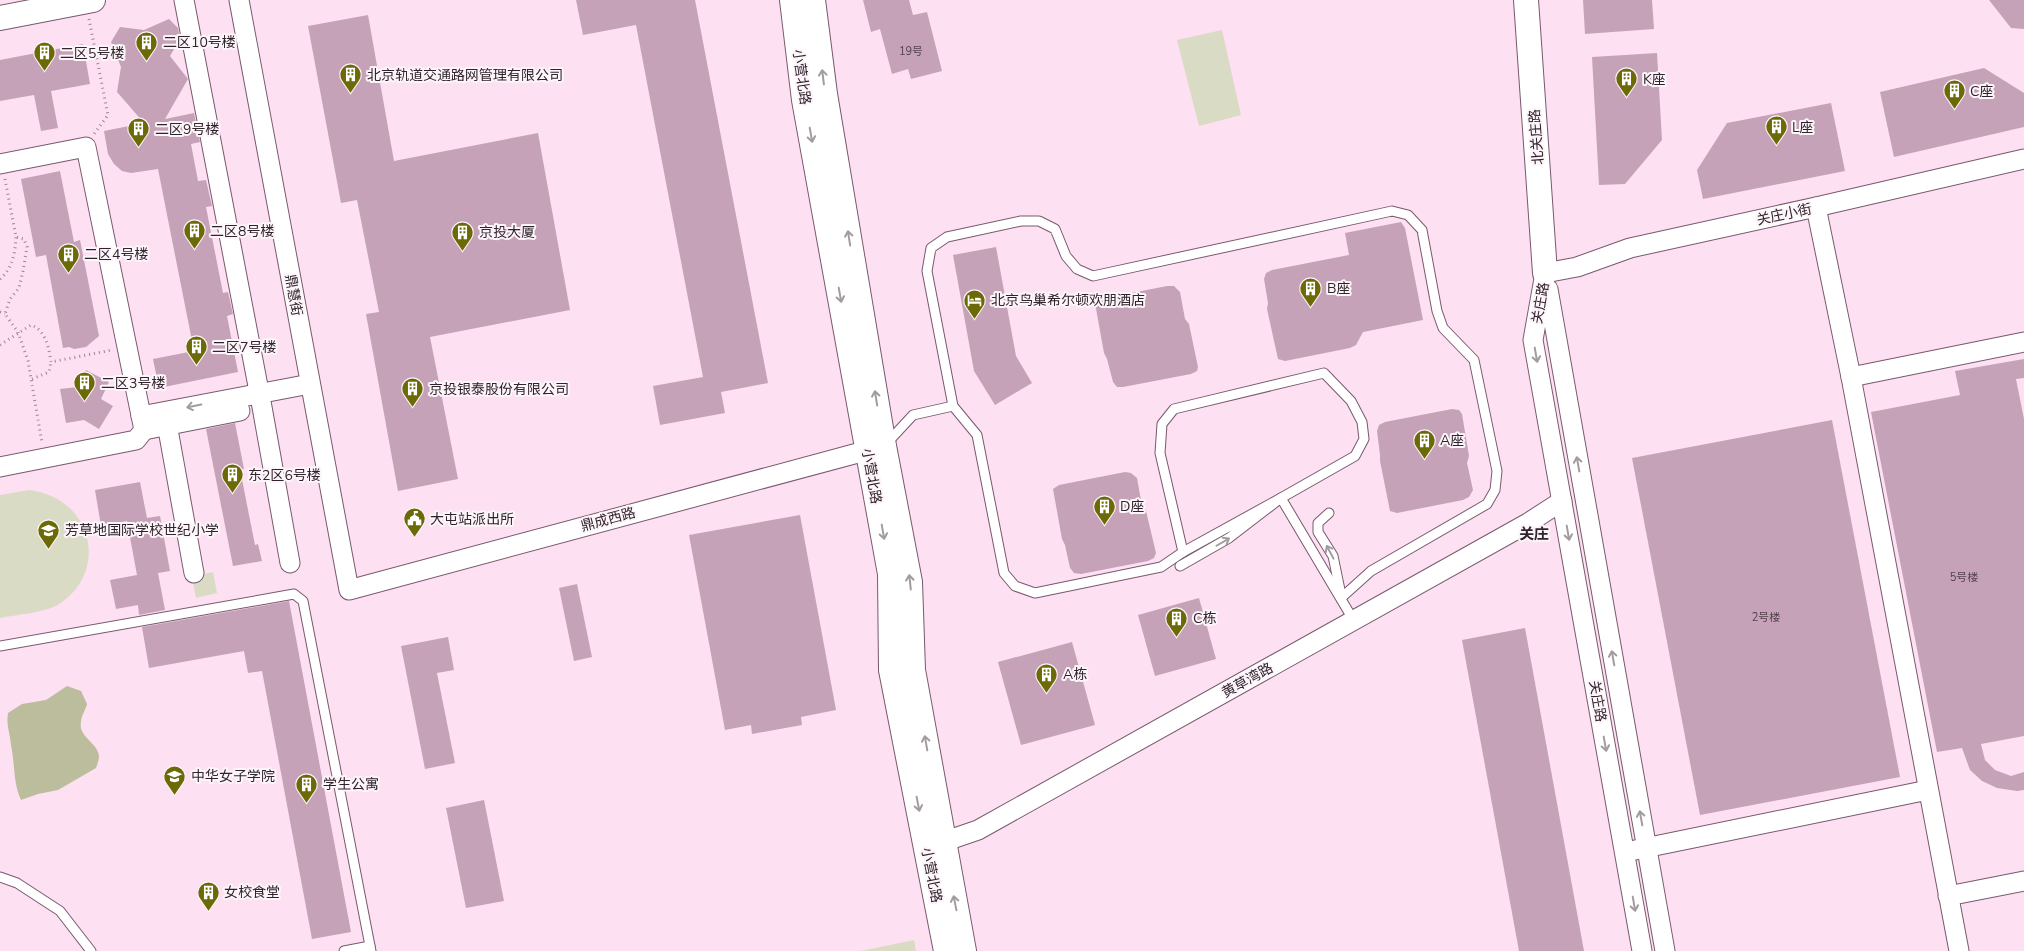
<svg xmlns="http://www.w3.org/2000/svg" width="2024" height="951" font-family="'Nunito Sans','Noto Sans SC',sans-serif">
<style>
.green{fill:#dadbc4}
.water{fill:#bcbd9d}
.building{fill:#c5a2b8}
.lines{fill:none;stroke-linecap:round;stroke-linejoin:round}
.service-casing{stroke:#78596d;stroke-width:11}
.minor-casing{stroke:#78596d;stroke-width:21}
.tertiary-casing{stroke:#78596d;stroke-width:26}
.path{stroke:#9c8794;stroke-width:3;stroke-dasharray:1 4;stroke-linecap:butt}
.service{stroke:#fff;stroke-width:9}
.minor{stroke:#fff;stroke-width:19}
.tertiary{stroke:#fff;stroke-width:24}
.oneway{stroke:#a29ca0}
.labels{text-anchor:middle;stroke-width:4;stroke-linejoin:round;paint-order:stroke}
.number-label{font-size:11px;fill:#56434f}
.poi-label{font-size:14px;fill:#31232c;stroke:#fcf5f9;text-anchor:start}
.street-label{font-size:14px;fill:#31232c;stroke:#fcf5f9}
.neighbourhood-label{font-size:15px;font-weight:bold;fill:#31232c;stroke:#fcf5f9}
</style>
<rect width="100%" height="100%" fill="#fde0f2"/>
<g class="green">
<polygon points="1222,30 1241,115 1199,126 1177,40"/>
<path d="M 29,490 C 91,497 111,570 59,604 C 48,612 15,615 0,618 L 0,495 Z"/>
<polygon points="213,572 217,593 196,598 192,577"/>
<polygon points="914,940 916,951 861,951"/>
</g>
<path class="water" d="M 67,686 L 81,691 L 87,704 C 86,709 81,716 81,722 C 78,737 98,743 99,756 C 99,760 97,765 96,768 L 58,790 L 38,794 L 21,800 C 13,783 15,763 11,745 C 10,733 6,725 8,713 L 22,704 L 46,700 Z"/>
<g class="building">
<polygon points="576,0 695,0 768,383 721,392 725,413 660,425 653,386 703,377 636,25 583,35"/>
<polygon points="863,0 909,0 913,15 927,12 942,71 911,79 908,69 892,74 880,29 871,32"/>
<polygon points="1583,0 1652,0 1654,29 1585,34"/>
<polygon points="1989,0 2024,0 2024,29 2011,28"/>
<polygon points="368,15 394,161 538,133 570,310 430,337 458,479 398,491 366,314 379,312 357,200 341,203 308,26"/>
<polygon points="169,19 178,28 180,39 170,56 188,79 165,119 194,113 200,142 191,144 198,181 206,180 212,206 206,207 223,293 228,292 233,314 227,316 238,372 159,388 153,359 194,351 158,169 131,173 122,171 114,164 108,154 104,131 144,123 117,92 121,67 111,42 120,27 144,30"/>
<polygon points="83,44 90,84 51,91 58,128 41,131 34,95 0,101 0,60"/>
<polygon points="1657,53 1662,140 1625,184 1599,185 1592,57"/>
<polygon points="1984,68 2024,93 2024,127 1894,157 1880,92"/>
<polygon points="1831,103 1845,171 1703,199 1697,170 1727,123"/>
<polygon points="60,171 74,242 80,240 99,336 86,347 74,349 69,347 63,348 46,255 36,257 21,179"/>
<polygon points="1401,222 1405,228 1423,320 1363,332 1356,345 1350,348 1285,361 1278,359 1267,309 1268,303 1264,279 1266,273 1272,270 1349,255 1345,233"/>
<polygon points="996,247 1016,356 1032,383 995,405 974,371 953,255"/>
<polygon points="1167,286 1174,286 1180,292 1185,319 1189,324 1198,367 1197,371 1191,374 1123,387 1117,387 1113,382 1107,359 1104,353 1095,303 1101,299"/>
<polygon points="2024,359 2024,378 2016,379 2024,419 2024,736 1981,744 1985,760 1995,770 2011,776 2024,772 2024,790 2017,791 1997,788 1982,781 1970,770 1962,748 1937,752 1871,412 1960,395 1955,371"/>
<polygon points="86,370 109,382 101,399 113,406 99,429 84,420 66,423 60,389 78,387"/>
<polygon points="1452,409 1459,410 1462,414 1469,456 1467,463 1473,490 1469,497 1463,500 1397,513 1390,511 1380,461 1380,455 1377,431 1379,425 1385,422"/>
<polygon points="1832,420 1900,777 1700,815 1632,458"/>
<polygon points="235,423 244,469 240,469 248,510 255,545 258,544 262,561 233,566 206,429"/>
<polygon points="1125,472 1131,473 1137,478 1142,506 1146,511 1156,553 1154,558 1148,561 1081,574 1074,573 1070,568 1065,545 1062,539 1053,489 1059,485"/>
<polygon points="140,482 147,518 160,516 170,571 158,573 165,610 139,615 138,605 116,609 110,580 137,575 127,521 101,526 95,490"/>
<polygon points="800,515 836,710 801,717 802,725 752,734 751,725 725,730 689,535"/>
<polygon points="577,584 592,657 574,661 559,588"/>
<polygon points="1199,598 1216,659 1155,676 1138,615"/>
<polygon points="289,601 351,932 312,939 262,671 248,673 244,651 149,668 142,627"/>
<polygon points="1525,628 1584,951 1519,951 1462,640"/>
<polygon points="448,637 454,670 437,673 455,763 425,769 401,646"/>
<polygon points="1072,642 1095,725 1021,745 998,662"/>
<polygon points="484,800 504,901 466,908 446,808"/>
</g>
<g class="lines">
<defs>
<g id="service">
<polyline points="887,443 913,415 953,406"/>
<polyline points="1281,498 1354,621"/>
<polyline points="1329,513 1318,523 1318,532 1333,556 1340,590"/>
<polyline points="1183,552 1161,567 1035,593 1015,586 1004,573 977,435 953,406 927,271 931,248 947,237 1021,221 1039,221 1055,229 1066,256 1077,269 1093,276 1392,211 1408,215 1422,230 1437,311 1443,328 1474,360 1497,471 1495,490 1487,504 1371,571 1341,598"/>
<polyline points="1180,566 1229,538 1281,498 1355,456 1364,439 1362,422 1351,401 1324,373 1174,409 1162,424 1160,453 1183,552 1281,498"/>
<polyline points="0,646 294,594 303,601 371,951"/>
<polyline points="0,877 17,883 60,911 91,951"/>
<polyline points="344,951 370,946"/>
</g>
<g id="minor">
<polyline points="184,0 262,407 290,563"/>
<polyline points="239,0 349,590 880,447"/>
<polyline points="0,164 86,147 144,430 136,440 0,467"/>
<polyline points="1816,207 1851,377 1959,951"/>
<polyline points="1545,273 1533,340 1642,951"/>
<polyline points="1545,273 1577,267 1630,248 1816,207 2024,159"/>
<polyline points="1548,289 1665,951"/>
<polyline points="1851,377 2024,342"/>
<polyline points="165,413 194,573"/>
<polyline points="141,416 310,384"/>
<polyline points="144,430 240,411"/>
<polyline points="933,848 943,842 978,830 1528,523 1562,501"/>
<polyline points="1635,850 1928,790"/>
<polyline points="1948,896 2024,881"/>
</g>
<g id="tertiary">
<polyline points="792,0 804,100 890,574 891,670 946,951"/>
<polyline points="813,0 825,94 884,446 910,582 913,670 964,951"/>
<polyline points="1526,0 1545,273"/>
<polyline points="0,18 93,0"/>
</g>
</defs>
<use href="#service" class="service-casing"/>
<use href="#minor" class="minor-casing"/>
<use href="#tertiary" class="tertiary-casing"/>
<g class="path">
<polyline points="89,19 108,115 94,134"/>
<polyline points="5,179 16,237 24,239 27,247 23,271 19,288 10,299 5,314 18,332 28,361 42,443"/>
<path d="M 0,279 C 13,268 15,253 16,237"/>
<polyline points="0,312 5,314"/>
<path d="M 0,345 L 31,325 C 46,330 49,349 51,362 L 112,350"/>
<polyline points="32,379 49,372 51,362"/>
</g>
<use href="#service" class="service"/>
<use href="#minor" class="minor"/>
<use href="#tertiary" class="tertiary"/>
</g>
<defs><path id="oneway-shaft" d="M-6 0H5M1.5-3L5.5 0L1.5 3" fill="none" stroke-width="1.6" stroke-linecap="round" stroke-linejoin="round" transform="scale(1.25)"/></defs>
<g class="oneway">
<use href="#oneway-shaft" transform="translate(823 77) rotate(-97)"/>
<use href="#oneway-shaft" transform="translate(811 135) rotate(80)"/>
<use href="#oneway-shaft" transform="translate(849 238) rotate(-99)"/>
<use href="#oneway-shaft" transform="translate(840 295) rotate(80)"/>
<use href="#oneway-shaft" transform="translate(1536 355) rotate(80)"/>
<use href="#oneway-shaft" transform="translate(876 398) rotate(-99)"/>
<use href="#oneway-shaft" transform="translate(194 406) rotate(169)"/>
<use href="#oneway-shaft" transform="translate(1578 464) rotate(-100)"/>
<use href="#oneway-shaft" transform="translate(883 532) rotate(80)"/>
<use href="#oneway-shaft" transform="translate(1568 533) rotate(80)"/>
<use href="#oneway-shaft" transform="translate(1223 542) rotate(-30)"/>
<use href="#oneway-shaft" transform="translate(1330 552) rotate(-118)"/>
<use href="#oneway-shaft" transform="translate(910 582) rotate(-96)"/>
<use href="#oneway-shaft" transform="translate(1613 658) rotate(-100)"/>
<use href="#oneway-shaft" transform="translate(926 743) rotate(-100)"/>
<use href="#oneway-shaft" transform="translate(1605 744) rotate(80)"/>
<use href="#oneway-shaft" transform="translate(918 804) rotate(79)"/>
<use href="#oneway-shaft" transform="translate(1641 818) rotate(-100)"/>
<use href="#oneway-shaft" transform="translate(955 903) rotate(-101)"/>
<use href="#oneway-shaft" transform="translate(1634 904) rotate(80)"/>
</g>
<defs>
<symbol id="building-pin" viewBox="-11 -11 22 30"><path d="M0 17L-7.5 6A9.5 9.5 0 1 1 7.5 6Z" fill="#6c6a07" stroke="#fcf5f9"/><path d="M-4-6H4V6H1V3H-1V6H-4ZM-2.5-4.3h1.7v1.8h-1.7ZM.8-4.3h1.7v1.8H.8ZM-2.5-1h1.7V.8h-1.7ZM.8-1h1.7V.8H.8Z" fill="#fff"/></symbol>
<symbol id="hotel-pin" viewBox="-11 -11 22 30"><path d="M0 17L-7.5 6A9.5 9.5 0 1 1 7.5 6Z" fill="#6c6a07" stroke="#fcf5f9"/><path d="M-6-4.5h1.5V1H6V5H4.5V3h-9V5H-6ZM-4 0a1.8 1.8 0 1 1 3.6 0ZM.5 0V-2.5h3Q6-2.5 6 0Z" fill="#fff"/></symbol>
<symbol id="civic-pin" viewBox="-11 -11 22 30"><path d="M0 17L-7.5 6A9.5 9.5 0 1 1 7.5 6Z" fill="#6c6a07" stroke="#fcf5f9"/><path d="M-.6-6.5H3V-4.5H.6V-3L4-1V1h2V6H-6V1h2V-1L-.6-3ZM-1.2 2.5V6h2.4V2.5Z" fill="#fff"/></symbol>
<symbol id="school-pin" viewBox="-11 -11 22 30"><path d="M0 17L-7.5 6A9.5 9.5 0 1 1 7.5 6Z" fill="#6c6a07" stroke="#fcf5f9"/><path d="M0-5L7-2L0 1L-7-2ZM-4 1L0 2.5L4 1V4Q0 6-4 4Z" fill="#fff"/></symbol>
<symbol id="university-pin" viewBox="-11 -11 22 30"><path d="M0 17L-7.5 6A9.5 9.5 0 1 1 7.5 6Z" fill="#6c6a07" stroke="#fcf5f9"/><path d="M0-5L7-2L0 1L-7-2ZM-4 1L0 2.5L4 1V4Q0 6-4 4Z" fill="#fff"/></symbol>
</defs>
<g fill-rule="evenodd">
<use href="#building-pin" x="134" y="30" width="25" height="34"/>
<use href="#building-pin" x="32" y="40" width="25" height="34"/>
<use href="#building-pin" x="338" y="62" width="25" height="34"/>
<use href="#building-pin" x="1614" y="66" width="25" height="34"/>
<use href="#building-pin" x="1942" y="78" width="25" height="34"/>
<use href="#building-pin" x="1764" y="114" width="25" height="34"/>
<use href="#building-pin" x="126" y="116" width="25" height="34"/>
<use href="#building-pin" x="182" y="218" width="25" height="34"/>
<use href="#building-pin" x="450" y="220" width="25" height="34"/>
<use href="#building-pin" x="56" y="242" width="25" height="34"/>
<use href="#building-pin" x="1298" y="276" width="25" height="34"/>
<use href="#hotel-pin" x="962" y="288" width="25" height="34"/>
<use href="#building-pin" x="184" y="334" width="25" height="34"/>
<use href="#building-pin" x="72" y="370" width="25" height="34"/>
<use href="#building-pin" x="400" y="376" width="25" height="34"/>
<use href="#building-pin" x="1412" y="428" width="25" height="34"/>
<use href="#building-pin" x="220" y="462" width="25" height="34"/>
<use href="#building-pin" x="1092" y="494" width="25" height="34"/>
<use href="#civic-pin" x="402" y="506" width="25" height="34"/>
<use href="#school-pin" x="36" y="518" width="25" height="34"/>
<use href="#building-pin" x="1164" y="606" width="25" height="34"/>
<use href="#building-pin" x="1034" y="662" width="25" height="34"/>
<use href="#university-pin" x="162" y="764" width="25" height="34"/>
<use href="#building-pin" x="294" y="772" width="25" height="34"/>
<use href="#building-pin" x="196" y="880" width="25" height="34"/>
</g>
<g class="labels">
<g class="number-label">
<text x="911" y="55">19号</text>
<text x="1964" y="581">5号楼</text>
<text x="1766" y="621">2号楼</text>
</g>
<g class="poi-label">
<text x="163" y="47">二区10号楼</text>
<text x="60" y="58">二区5号楼</text>
<text x="367" y="80">北京轨道交通路网管理有限公司</text>
<text x="1643" y="84">K座</text>
<text x="1970" y="96">C座</text>
<text x="1792" y="132">L座</text>
<text x="155" y="134">二区9号楼</text>
<text x="210" y="236">二区8号楼</text>
<text x="479" y="237">京投大厦</text>
<text x="84" y="259">二区4号楼</text>
<text x="1327" y="293">B座</text>
<text x="991" y="305">北京鸟巢希尔顿欢朋酒店</text>
<text x="212" y="352">二区7号楼</text>
<text x="101" y="388">二区3号楼</text>
<text x="429" y="394">京投银泰股份有限公司</text>
<text x="1440" y="445">A座</text>
<text x="248" y="480">东2区6号楼</text>
<text x="1120" y="511">D座</text>
<text x="430" y="524">大屯站派出所</text>
<text x="65" y="535">芳草地国际学校世纪小学</text>
<text x="1193" y="623">C栋</text>
<text x="1063" y="679">A栋</text>
<text x="191" y="781">中华女子学院</text>
<text x="323" y="789">学生公寓</text>
<text x="224" y="897">女校食堂</text>
</g>
<g class="street-label">
<text transform="translate(802 77) rotate(82)" y="5">小营北路</text>
<text transform="translate(1536 137) rotate(-94)" y="5">北关庄路</text>
<text transform="translate(1784 214) rotate(-12)" y="5">关庄小街</text>
<text transform="translate(294 295) rotate(80)" y="5">鼎慧街</text>
<text transform="translate(1540 303) rotate(-80)" y="5">关庄路</text>
<text transform="translate(872 476) rotate(80)" y="5">小营北路</text>
<text transform="translate(608 519) rotate(-15)" y="5">鼎成西路</text>
<text transform="translate(1247 680) rotate(-29)" y="5">黄草湾路</text>
<text transform="translate(1598 701) rotate(80)" y="5">关庄路</text>
<text transform="translate(932 875) rotate(79)" y="5">小营北路</text>
</g>
<g class="neighbourhood-label">
<text x="1534" y="539">关庄</text>
</g>
</g>
</svg>
